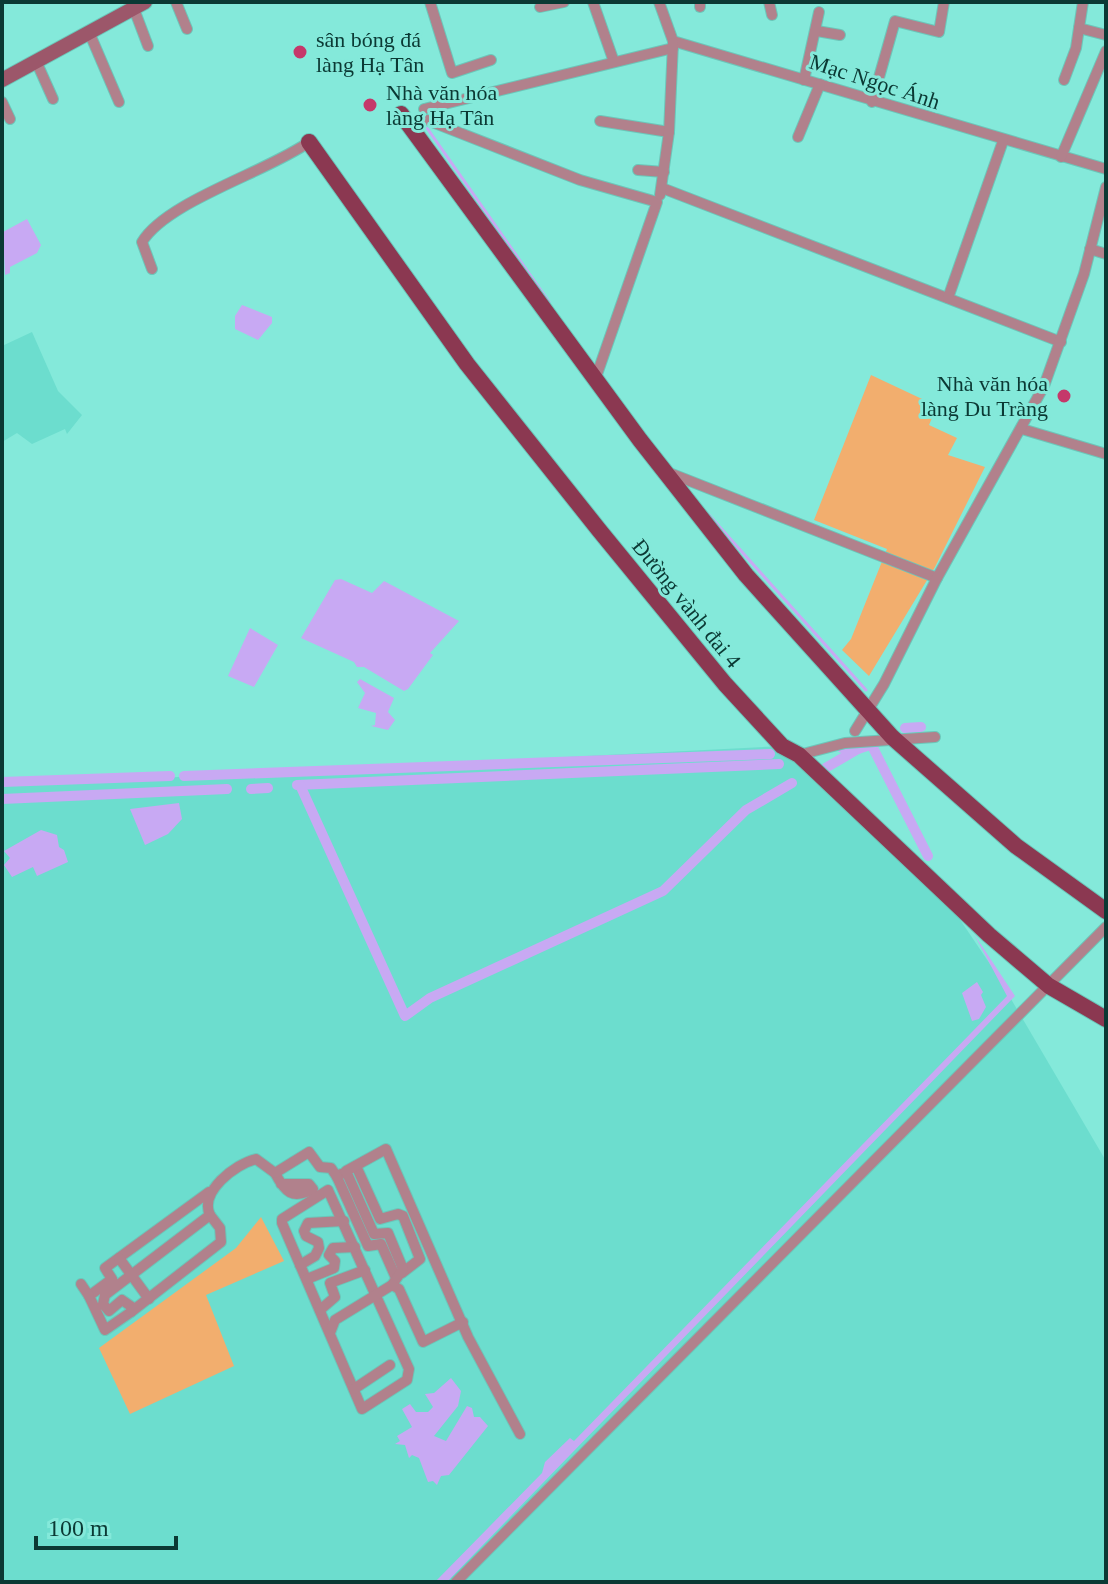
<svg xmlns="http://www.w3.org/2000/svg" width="1108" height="1584" font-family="Georgia,serif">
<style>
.built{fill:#6cddce}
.green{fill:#f2ae6e}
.water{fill:#c8a9f3}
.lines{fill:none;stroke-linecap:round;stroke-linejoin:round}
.stream{stroke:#c8a9f3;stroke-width:3}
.canal{stroke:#c8a9f3;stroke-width:10}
.street-casing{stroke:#6cc6b9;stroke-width:12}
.secondary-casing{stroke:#6cc6b9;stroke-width:16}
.primary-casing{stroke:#6cc6b9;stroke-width:18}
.street{stroke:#b1818c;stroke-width:10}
.secondary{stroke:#9c576a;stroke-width:14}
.primary{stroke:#8b3851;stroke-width:16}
.poi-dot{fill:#c5386a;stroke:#84e9da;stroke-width:3}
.labels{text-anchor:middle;stroke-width:6;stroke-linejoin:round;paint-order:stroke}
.poi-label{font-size:22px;fill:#0b3934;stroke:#84e9da;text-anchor:start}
.street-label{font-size:22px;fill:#0b3934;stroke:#84e9da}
</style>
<rect width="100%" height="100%" fill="#84e9da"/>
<g class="built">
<polygon points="32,332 58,391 82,415 67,434 65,429 32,444 17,433 2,442 2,346"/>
<polygon points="782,746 942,893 994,970 1106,1161 1106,1582 2,1582 2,786"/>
</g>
<g class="green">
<polygon points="871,375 937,406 929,425 957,438 948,455 985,467 935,567 869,676 842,650 851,639 887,549 814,520"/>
<polygon points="261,1217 284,1261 206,1295 234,1366 130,1414 99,1348 236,1248"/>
</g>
<g class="water">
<polygon points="27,219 41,245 37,253 10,267 10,273 5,275 3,232"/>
<polygon points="242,305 272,317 272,323 258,340 235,329 235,316"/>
<polygon points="341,579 372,593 384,581 459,621 430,653 433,655 408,689 404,691 364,667 357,667 354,662 301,638 335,580"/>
<polygon points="250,628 278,645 254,687 228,676"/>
<polygon points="360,679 394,698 388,712 395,720 388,730 371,726 375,725 376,713 358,708 365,693 357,682"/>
<polygon points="179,803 182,819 168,834 145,845 130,809"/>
<polygon points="41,830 57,835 59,847 64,850 68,862 37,876 33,867 12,877 4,865 10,858 4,851"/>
<polygon points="974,934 1015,996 447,1582 435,1582 542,1473 545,1462 570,1438 574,1441 1007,996"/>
<polygon points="977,982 983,992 981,995 986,1007 979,1019 972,1021 962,993"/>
<polygon points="451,1378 461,1391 458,1406 434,1436 446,1441 467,1406 472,1408 474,1417 480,1417 488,1426 449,1475 441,1476 437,1485 433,1481 428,1482 419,1458 412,1455 409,1458 405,1445 395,1444 400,1441 397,1436 412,1427 402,1409 410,1404 416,1412 428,1412 433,1407 425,1394 434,1393"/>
</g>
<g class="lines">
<g class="stream">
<polyline points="427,128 549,302"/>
<polyline points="708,514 866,690"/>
</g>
<g class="canal">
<polyline points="905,728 921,727"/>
<polyline points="871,744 928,856"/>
<polyline points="842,748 858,749 876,743"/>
<polyline points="822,770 858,749"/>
<polyline points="184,776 770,754"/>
<polyline points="2,782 170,776"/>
<polyline points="297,785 779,764"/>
<polyline points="300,785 405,1016 430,998 663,891 746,810 792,783"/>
<polyline points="251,789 268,788"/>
<polyline points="2,799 227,789"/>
</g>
<defs>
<g id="street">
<polyline points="176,2 187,29"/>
<polyline points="430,2 452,73 491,60"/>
<polyline points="593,2 614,62"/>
<polyline points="659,2 673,41 1106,169"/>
<polyline points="700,2 700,7"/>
<polyline points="769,2 772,15"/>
<polyline points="1083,2 1079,28 1106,35"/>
<polyline points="540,7 564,2"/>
<polyline points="134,9 148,46"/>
<polyline points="817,31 840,35"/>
<polyline points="89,32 119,102"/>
<polyline points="36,61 53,99"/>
<polyline points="804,80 819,12"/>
<polyline points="1064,80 1076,48 1079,28"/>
<polyline points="2,102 10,119"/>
<polyline points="872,102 895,21 939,32 944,2"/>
<polyline points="424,109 673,48"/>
<polyline points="427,120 580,180 657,202 595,380"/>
<polyline points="600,121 669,132"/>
<polyline points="798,137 820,84"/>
<polyline points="1061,157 1106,51"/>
<polyline points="638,170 664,172"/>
<polyline points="662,188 1061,342"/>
<polyline points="660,195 669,132 673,43"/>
<polyline points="1090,249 1106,254"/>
<path d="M 152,269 L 142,242 C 167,201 267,172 309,142"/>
<polyline points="948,298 1003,141"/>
<polyline points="1022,429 1106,454"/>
<polyline points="667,472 937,578"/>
<polyline points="855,731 884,684 937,578 1044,386 1084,274 1106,187"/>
<polyline points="799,755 845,743 935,737"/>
<polyline points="356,1166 380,1219 398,1214 403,1216 420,1259 402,1273"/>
<path d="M 275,1173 C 285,1192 292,1200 313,1189 L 309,1184 L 281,1184"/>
<polyline points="341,1174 337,1177 368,1246 381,1244 396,1278"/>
<polygon points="328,1190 409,1369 407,1380 362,1409 282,1223 282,1219"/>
<path d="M 209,1192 L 105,1268 L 112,1279 L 89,1296 L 105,1330 L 131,1312 L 132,1307 L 122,1300 L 109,1311 L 103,1304 L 105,1295 L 210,1215 C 199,1192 235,1164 256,1159 L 275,1173 L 309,1152 L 320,1167 L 331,1168 L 337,1177"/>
<polyline points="119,1258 149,1299"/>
<polyline points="300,1265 315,1256 319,1248 318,1242 306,1236 304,1231 308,1223 344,1221"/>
<polyline points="307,1279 334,1268 335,1261 329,1255 333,1248 355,1247"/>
<polyline points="81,1284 89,1296"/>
<polyline points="392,1285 403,1269 388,1233 374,1234 346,1171 386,1149 468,1337 520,1434"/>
<polyline points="320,1310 335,1297 330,1283 365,1270"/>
<polyline points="131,1312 221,1242 220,1228 210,1215"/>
<polyline points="330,1333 335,1320 392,1285 399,1289 423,1342 463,1322"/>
<polyline points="354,1389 390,1365"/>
<polyline points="456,1582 1106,927"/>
</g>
<polyline id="secondary" points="2,80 145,2"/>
<g id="primary">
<polyline points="401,114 640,440 746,575 892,737 1016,846 1106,911"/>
<polyline points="309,142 467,364 599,530 725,684 782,746 799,755 989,935 1049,986 1106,1019"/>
</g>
</defs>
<use href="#street" class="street-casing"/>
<use href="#secondary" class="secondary-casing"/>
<use href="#primary" class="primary-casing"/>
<use href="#street" class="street"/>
<use href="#secondary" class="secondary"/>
<use href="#primary" class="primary"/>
</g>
<g class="poi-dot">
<circle cx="300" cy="52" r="8"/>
<circle cx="370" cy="105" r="8"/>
<circle cx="1064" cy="396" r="8"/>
</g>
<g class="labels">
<g class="poi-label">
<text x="316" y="47">sân bóng đá<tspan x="316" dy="25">làng Hạ Tân</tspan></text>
<text x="386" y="100">Nhà văn hóa<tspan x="386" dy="25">làng Hạ Tân</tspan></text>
<text x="1048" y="391" text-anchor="end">Nhà văn hóa<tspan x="1048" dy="25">làng Du Tràng</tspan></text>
</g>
<g class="street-label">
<text transform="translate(875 81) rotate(18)" y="8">Mạc Ngọc Ánh</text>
<text transform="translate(687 603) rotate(51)" y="8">Đường vành đai 4</text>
</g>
</g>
<rect width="1108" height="1584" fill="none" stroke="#0b3934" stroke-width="8"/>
<path d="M36 1536v12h140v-12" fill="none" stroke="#0b3934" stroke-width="4"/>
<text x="48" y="1536" font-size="24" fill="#0b3934" stroke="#84e9da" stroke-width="6" paint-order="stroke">100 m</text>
</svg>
